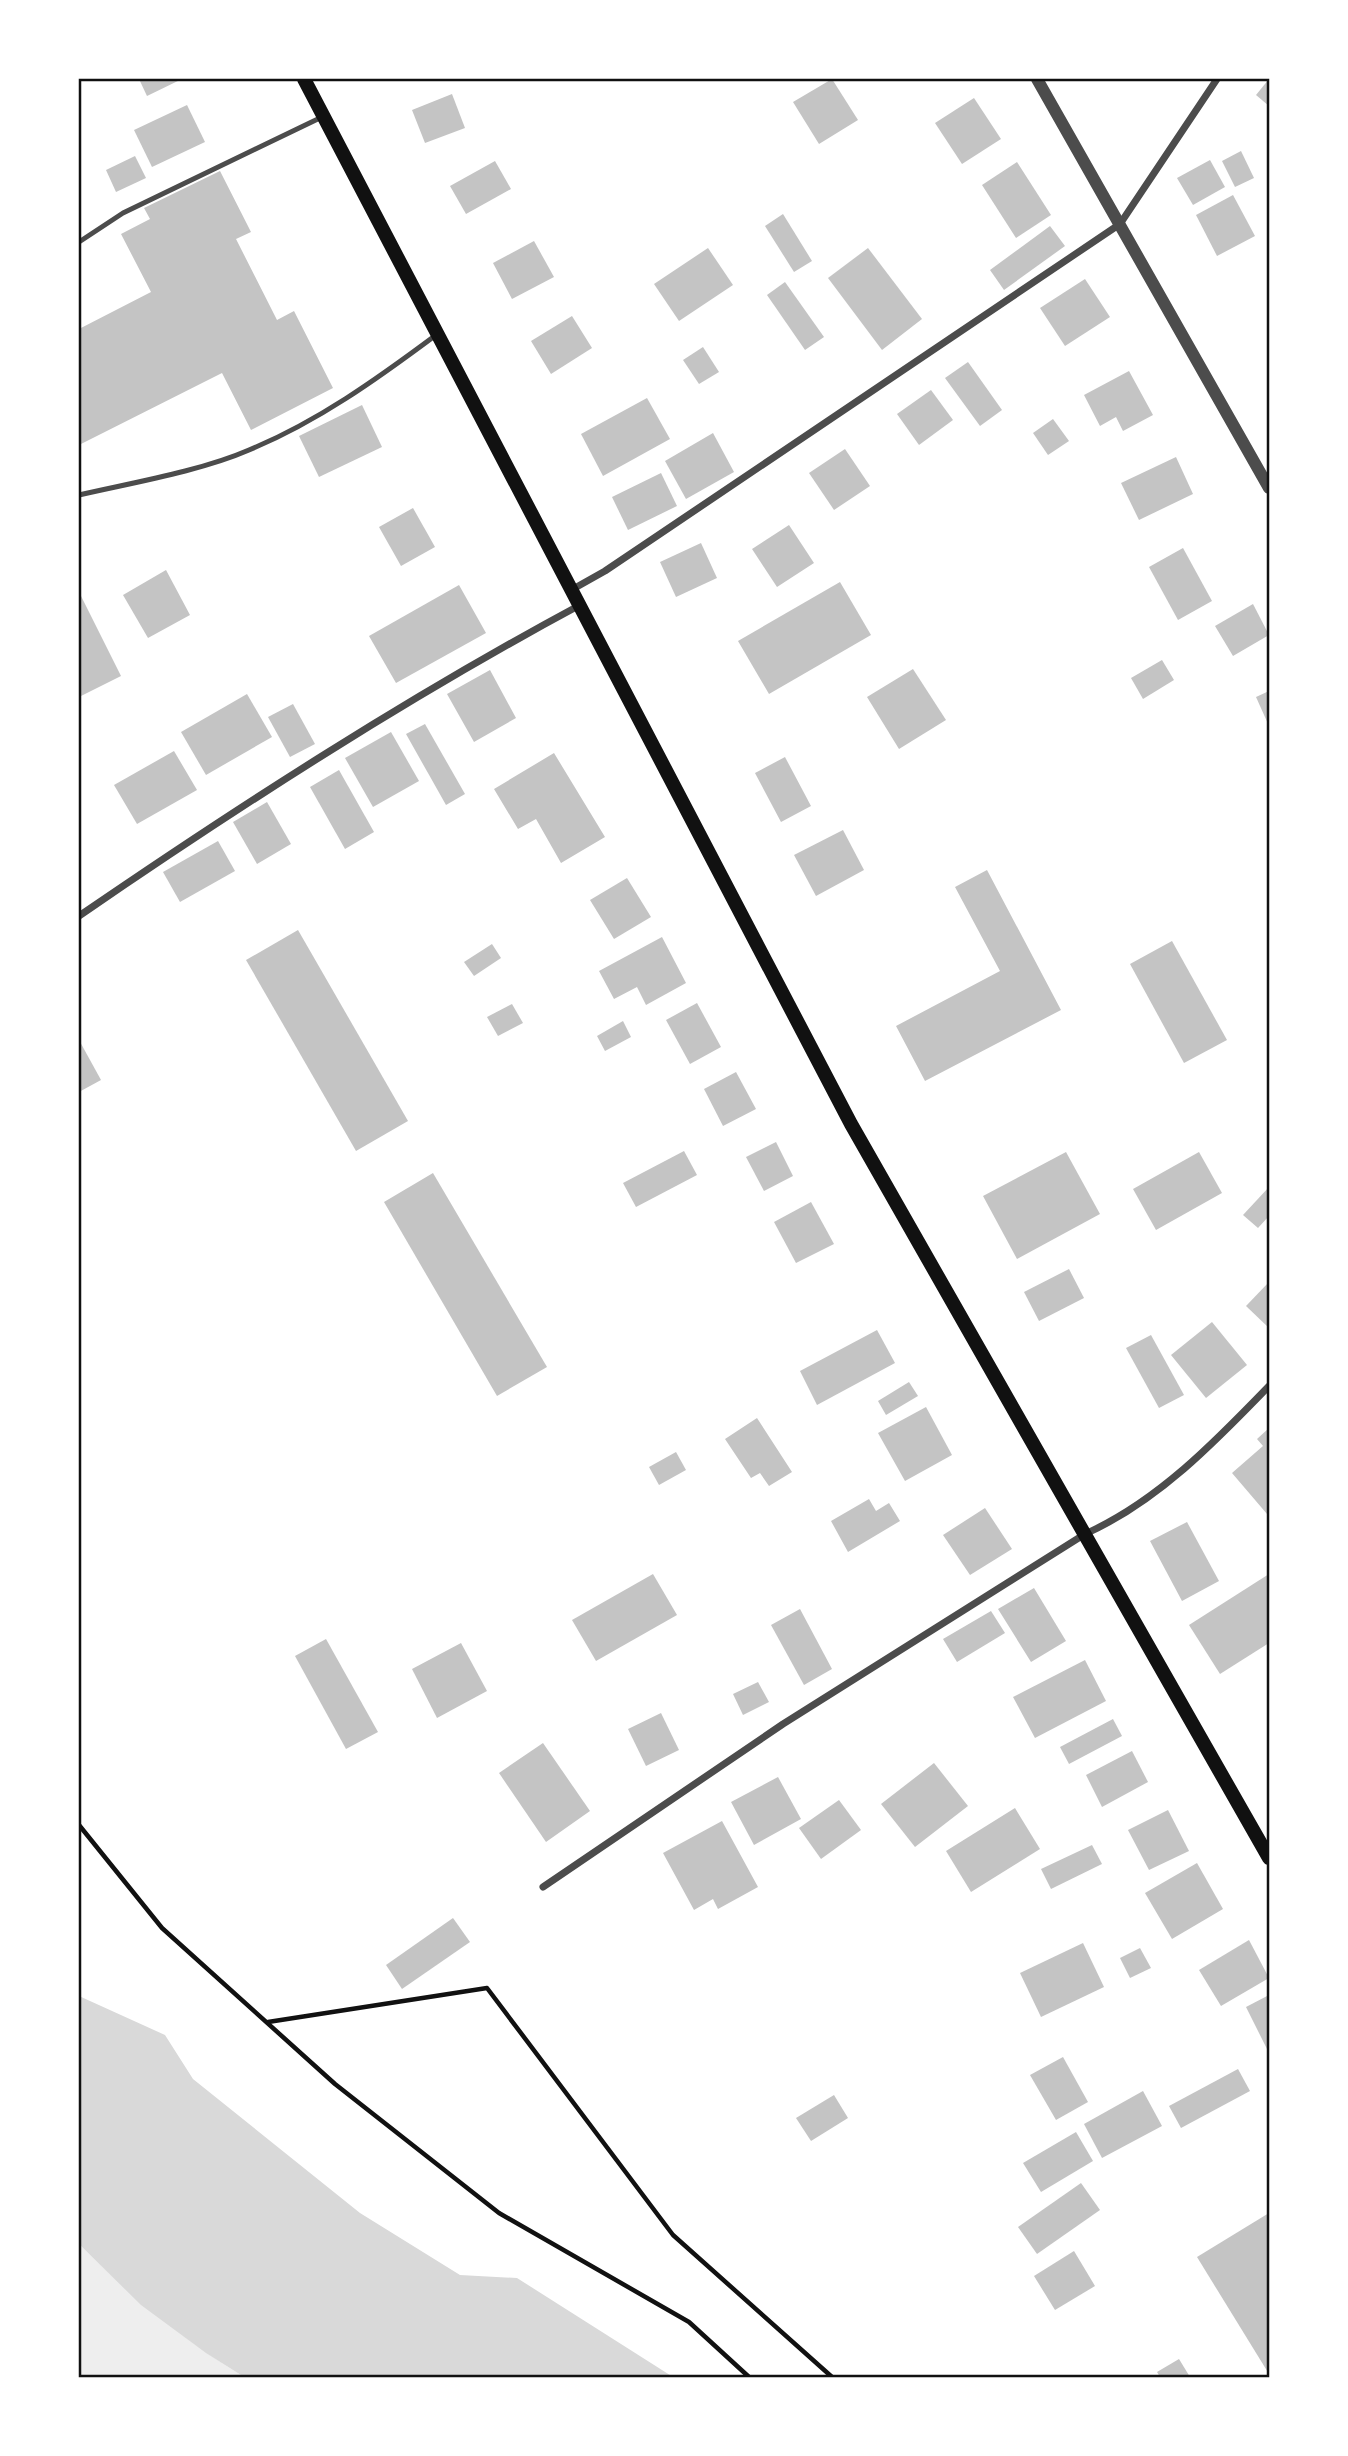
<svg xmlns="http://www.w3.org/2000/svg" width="1348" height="2456" font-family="'PT Serif',serif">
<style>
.green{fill:#eee}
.water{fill:#d9d9d9}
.building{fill:#c4c4c4}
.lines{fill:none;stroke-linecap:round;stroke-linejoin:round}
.path{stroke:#111;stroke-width:4.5}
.service{stroke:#4c4c4c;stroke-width:5}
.minor{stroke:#4c4c4c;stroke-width:7}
.tertiary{stroke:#4c4c4c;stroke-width:12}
.secondary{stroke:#111;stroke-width:14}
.neatline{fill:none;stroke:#111;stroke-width:2.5}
</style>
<rect width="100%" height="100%" fill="#fff"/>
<path class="green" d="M 79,2244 C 133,2297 179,2337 244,2377 L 79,2377 Z"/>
<polygon class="water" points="79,1996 165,2035 193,2079 360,2213 460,2275 517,2278 673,2377 244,2377 206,2353 141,2305 79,2244"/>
<g class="building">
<polygon points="139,79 182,79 147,96"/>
<polygon points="832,79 858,120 819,144 793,102"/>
<polygon points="1269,79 1269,106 1256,95"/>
<polygon points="452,94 465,128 425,143 412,110"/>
<polygon points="974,98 1001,139 962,164 935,123"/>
<polygon points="187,105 205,142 152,167 134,130"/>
<polygon points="1241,151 1254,178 1235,187 1222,161"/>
<polygon points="135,156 146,178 116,192 106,170"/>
<polygon points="1210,160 1225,187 1193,205 1177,178"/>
<polygon points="495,161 511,189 466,214 450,186"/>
<polygon points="1017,162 1051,215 1016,238 982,185"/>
<polygon points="220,171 251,232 236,239 277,320 294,311 333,388 251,430 222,373 79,445 79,329 151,292 121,234 150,219 144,208"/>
<polygon points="1233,195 1255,236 1217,256 1196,215"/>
<polygon points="783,214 812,261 794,272 765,226"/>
<polygon points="1050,226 1065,246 1004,290 990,270"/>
<polygon points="534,241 554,277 512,299 493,263"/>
<polygon points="708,248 733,285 679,321 654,284"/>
<polygon points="868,248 922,319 882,350 828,278"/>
<polygon points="1085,279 1110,317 1065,346 1040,308"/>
<polygon points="785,282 824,337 805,350 767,295"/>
<polygon points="572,316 592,348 551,374 531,341"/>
<polygon points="703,347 719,372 699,384 683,360"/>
<polygon points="968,362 1002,410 980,426 945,378"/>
<polygon points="1129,371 1153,415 1123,431 1116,417 1100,426 1084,395"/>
<polygon points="931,390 953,420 919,445 897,414"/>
<polygon points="647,398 670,439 603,476 581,434"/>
<polygon points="362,405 382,447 319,477 299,436"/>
<polygon points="1053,419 1069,441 1048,455 1033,433"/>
<polygon points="713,433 734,472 686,499 665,461"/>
<polygon points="845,449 870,486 834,510 809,473"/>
<polygon points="1176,457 1193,494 1139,520 1121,483"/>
<polygon points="661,473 677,506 628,530 612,497"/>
<polygon points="413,508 435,547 401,566 379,527"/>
<polygon points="789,525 814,563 777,587 752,549"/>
<polygon points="701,543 717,578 676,597 660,562"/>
<polygon points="1183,548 1212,601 1178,620 1149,567"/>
<polygon points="166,570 190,615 148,638 123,595"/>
<polygon points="840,582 871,635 769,694 738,641"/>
<polygon points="459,585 486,633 396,683 369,636"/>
<polygon points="79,592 121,676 79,697"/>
<polygon points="1253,604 1269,635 1233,656 1215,626"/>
<polygon points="1162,660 1174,680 1143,699 1131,678"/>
<polygon points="913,669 946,720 899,749 867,697"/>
<polygon points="490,670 516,718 474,742 447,694"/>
<polygon points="1269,691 1269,726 1256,697"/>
<polygon points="247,694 272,737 206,775 181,732"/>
<polygon points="293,704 315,744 290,757 268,717"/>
<polygon points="425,724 465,794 446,805 406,734"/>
<polygon points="391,732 419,781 373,807 345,758"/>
<polygon points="174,751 197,790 137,824 114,785"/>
<polygon points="554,753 605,837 561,863 536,819 518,829 494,789"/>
<polygon points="785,757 811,806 781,822 755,773"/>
<polygon points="339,770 374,832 345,849 310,787"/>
<polygon points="267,802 291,844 257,864 233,822"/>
<polygon points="843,830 864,870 816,896 794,855"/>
<polygon points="218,841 235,871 180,902 163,872"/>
<polygon points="987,870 1061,1010 925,1081 896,1026 1000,971 955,887"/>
<polygon points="627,878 651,917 614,939 590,900"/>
<polygon points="298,930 408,1121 356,1151 246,960"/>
<polygon points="662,937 686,983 646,1005 637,987 614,999 599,971"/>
<polygon points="1172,941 1227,1040 1184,1063 1130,964"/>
<polygon points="492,944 501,958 474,976 464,962"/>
<polygon points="697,1003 721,1047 690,1064 666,1020"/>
<polygon points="512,1004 523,1023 498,1036 487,1017"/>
<polygon points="623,1021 631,1037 605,1051 597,1036"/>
<polygon points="79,1040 101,1080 79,1092"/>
<polygon points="736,1072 756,1109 723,1126 704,1089"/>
<polygon points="776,1142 793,1176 764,1191 746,1157"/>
<polygon points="684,1151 697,1175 636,1207 623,1183"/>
<polygon points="1066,1152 1100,1214 1017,1259 983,1196"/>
<polygon points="1199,1152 1222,1193 1156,1230 1133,1189"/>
<polygon points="433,1173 547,1367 497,1396 384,1202"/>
<polygon points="1269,1187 1269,1216 1258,1228 1243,1215"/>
<polygon points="811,1202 834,1244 796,1263 774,1222"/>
<polygon points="1069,1269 1084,1298 1039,1321 1024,1292"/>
<polygon points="1269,1282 1269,1328 1246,1306"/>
<polygon points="1212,1322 1247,1365 1206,1398 1171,1355"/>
<polygon points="877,1330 895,1363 817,1405 800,1371"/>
<polygon points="1151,1335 1184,1395 1159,1408 1126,1348"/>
<polygon points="909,1382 918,1396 886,1415 878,1401"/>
<polygon points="926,1407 952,1455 905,1481 878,1433"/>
<polygon points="757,1418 792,1472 769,1486 760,1473 751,1478 725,1439"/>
<polygon points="1269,1428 1269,1512 1267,1514 1232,1473 1263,1446 1257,1439"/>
<polygon points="676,1452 686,1470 659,1485 649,1467"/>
<polygon points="869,1499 876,1511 889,1503 900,1521 848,1552 831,1521"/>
<polygon points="985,1508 1012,1549 970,1575 943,1535"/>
<polygon points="1187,1522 1219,1581 1182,1601 1150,1541"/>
<polygon points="653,1574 677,1615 596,1661 572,1620"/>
<polygon points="1269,1574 1269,1643 1220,1674 1189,1625"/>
<polygon points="1034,1588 1066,1641 1031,1662 998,1609"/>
<polygon points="800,1609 832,1669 804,1685 771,1625"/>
<polygon points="991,1611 1005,1633 957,1662 943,1639"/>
<polygon points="326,1639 378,1732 346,1749 295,1656"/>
<polygon points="461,1643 487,1691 437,1718 412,1669"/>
<polygon points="1085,1660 1106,1701 1035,1738 1013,1697"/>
<polygon points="758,1682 769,1702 743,1715 733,1694"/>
<polygon points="661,1713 679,1750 646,1766 628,1729"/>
<polygon points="1113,1719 1122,1736 1069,1764 1060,1747"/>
<polygon points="543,1743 590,1811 546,1842 499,1773"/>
<polygon points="1132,1751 1148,1782 1102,1807 1086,1775"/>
<polygon points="934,1763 968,1806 915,1847 881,1804"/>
<polygon points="778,1777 801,1819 754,1845 731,1802"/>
<polygon points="839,1800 861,1830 821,1859 799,1828"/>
<polygon points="1015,1808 1040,1849 971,1892 946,1851"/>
<polygon points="1168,1810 1189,1851 1149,1870 1128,1830"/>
<polygon points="722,1821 758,1887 718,1909 713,1899 694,1910 663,1853"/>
<polygon points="1092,1845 1102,1864 1051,1889 1041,1869"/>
<polygon points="1197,1863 1223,1909 1172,1939 1145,1893"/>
<polygon points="453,1918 470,1942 402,1989 386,1965"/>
<polygon points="1249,1940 1269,1978 1221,2006 1199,1970"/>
<polygon points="1083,1943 1104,1987 1041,2017 1020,1973"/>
<polygon points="1140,1948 1151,1968 1130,1978 1120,1958"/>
<polygon points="1269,1995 1269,2053 1246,2007"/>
<polygon points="1063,2057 1088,2102 1056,2120 1030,2075"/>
<polygon points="1238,2069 1250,2091 1181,2128 1169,2106"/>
<polygon points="1143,2091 1162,2126 1102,2158 1084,2124"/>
<polygon points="834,2095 848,2118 811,2141 796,2118"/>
<polygon points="1076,2132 1093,2161 1041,2192 1023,2163"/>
<polygon points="1081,2183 1100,2210 1037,2254 1018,2227"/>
<polygon points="1269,2213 1269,2374 1197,2257"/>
<polygon points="1074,2251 1095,2286 1055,2310 1034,2276"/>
<polygon points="1179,2359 1190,2377 1160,2377 1157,2372"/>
</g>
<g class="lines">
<g class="path">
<polyline points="79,1825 162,1928 335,2084 499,2213 689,2322 749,2377"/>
<polyline points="268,2022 487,1988 673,2235 832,2377"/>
</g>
<g class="service">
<polyline points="79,242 123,213 322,117"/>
<path d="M 79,495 C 131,483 201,471 249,450 C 317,422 377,379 436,335"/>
</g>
<g class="minor">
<polyline points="573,589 605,571 1120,224 1217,79"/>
<path d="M 79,916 C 241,805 407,698 580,605"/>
<path d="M 543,1887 L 783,1724 L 1085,1534 C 1157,1502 1215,1442 1269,1386"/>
</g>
<polyline class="tertiary" points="1037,79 1269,488"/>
<polyline class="secondary" points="304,79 851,1124 1269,1858"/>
</g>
<rect width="1348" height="2456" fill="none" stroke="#ffffff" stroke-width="161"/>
<rect x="80" y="80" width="1188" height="2296" class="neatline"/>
</svg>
